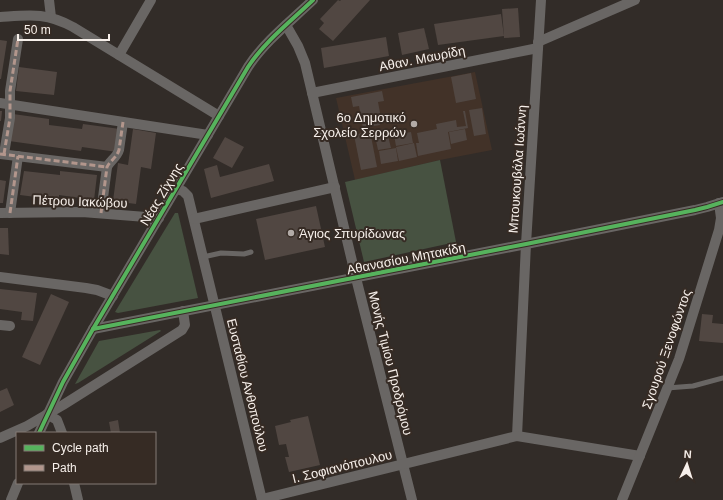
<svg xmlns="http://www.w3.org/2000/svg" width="723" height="500" font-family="Arial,sans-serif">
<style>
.built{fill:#423228}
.green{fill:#475241}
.building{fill:#514742}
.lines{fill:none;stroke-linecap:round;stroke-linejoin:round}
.service{stroke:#696664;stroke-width:5}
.minor{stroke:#696664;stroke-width:10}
.quiet{stroke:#b2968c;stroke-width:3;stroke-dasharray:6 3;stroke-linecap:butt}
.cycleway-casing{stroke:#362b24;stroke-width:6}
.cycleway{stroke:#56b35d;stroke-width:4}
.poi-dot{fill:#b2aba7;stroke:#362b24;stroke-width:1.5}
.labels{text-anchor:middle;stroke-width:4;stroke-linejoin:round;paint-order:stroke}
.street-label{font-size:13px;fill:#f7f0eb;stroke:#362b24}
.poi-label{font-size:13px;fill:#f7f0eb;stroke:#362b24;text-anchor:end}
</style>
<rect width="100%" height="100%" fill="#322c28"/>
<polygon class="built" points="475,72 492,150 440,160 355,180 336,98"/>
<g class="green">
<polygon points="440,160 456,242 364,262 345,182"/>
<polygon points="175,213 178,213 198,298 118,313 115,312"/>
<polygon points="160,330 161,331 78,383 75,384 99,341"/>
</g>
<g class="building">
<polygon points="338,0 340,1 341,0 370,0 333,41 319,29 324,23 320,19"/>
<polygon points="518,8 520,37 504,38 502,9"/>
<polygon points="501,14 504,36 438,45 434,24"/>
<polygon points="424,28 429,49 402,55 398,33"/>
<polygon points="386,37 389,56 324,68 321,48"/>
<polygon points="0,40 7,41 1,79 0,79"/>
<polygon points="19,67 57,72 54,95 16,91"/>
<polygon points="471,73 476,99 456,103 451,77"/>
<polygon points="382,91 384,101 378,102 381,118 379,118 380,125 363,128 359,106 353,107 351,97"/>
<polygon points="482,108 486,134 474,136 469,110"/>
<polygon points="0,111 2,111 1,121 0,121"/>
<polygon points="463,111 465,111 468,128 448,132 451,149 418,156 416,143 419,143 417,133 437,129 436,124 456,120 457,127 466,126"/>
<polygon points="13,114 49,119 49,125 82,129 83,124 120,129 117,152 82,147 81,151 9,141"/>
<polygon points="386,128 391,148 378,150 374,131"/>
<polygon points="133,129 156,133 151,169 141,167 136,204 113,201 118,163 128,165"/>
<polygon points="465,129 467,140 451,144 449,132"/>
<polygon points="370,131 377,167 361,170 354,135"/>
<polygon points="411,132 413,143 396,146 394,135"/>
<polygon points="225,137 244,147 232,168 213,158"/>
<polygon points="414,143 417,157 399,161 396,147"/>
<polygon points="396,148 398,161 381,164 379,151"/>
<polygon points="269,164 274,181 211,198 204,169 217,165 220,177"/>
<polygon points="24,171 60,175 60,171 97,175 94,200 59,195 59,200 20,195"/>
<polygon points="0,180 6,181 3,203 0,203"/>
<polygon points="316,206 325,247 265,260 256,219"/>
<polygon points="0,228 8,228 9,255 0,254"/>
<polygon points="0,289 37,293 33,321 21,320 22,312 0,309"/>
<polygon points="51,294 69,302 40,365 22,357"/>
<polygon points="702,314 713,315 712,323 723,324 723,343 699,341"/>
<polygon points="7,388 14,405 0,412 0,391"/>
<polygon points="308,416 320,465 289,472 285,457 289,457 286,444 279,445 275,426 291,422 290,420"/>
<polygon points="118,420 120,433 111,433 109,422"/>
</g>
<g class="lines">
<g class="service">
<polyline points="203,257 221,253 244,254 251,252"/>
<polyline points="667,388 693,386 723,378"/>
</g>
<g class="minor">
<polyline points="49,0 51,17"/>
<path d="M 0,17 C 29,15 46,12 73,27 L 219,116"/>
<polyline points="286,25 298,46 305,63 356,278 412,500"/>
<polyline points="538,42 635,0"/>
<polyline points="119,55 151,0"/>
<polyline points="312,93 538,48"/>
<polyline points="0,103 208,135"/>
<polyline points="0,154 107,167"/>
<polyline points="4,154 10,118 10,91 18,39"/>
<polyline points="176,189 183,191 188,196 262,500"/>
<polyline points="0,213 82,212 159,218"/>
<polyline points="10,213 18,156"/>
<path d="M 101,213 L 107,167 C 110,161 117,157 119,150 L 123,122"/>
<polyline points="194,219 335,187"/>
<polyline points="0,277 86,288 97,290 113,296"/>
<polyline points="0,325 10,326"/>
<polyline points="93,329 526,244 695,210 707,207 723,202"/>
<polyline points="47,414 57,420 62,433"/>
<path d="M 39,433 L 63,382 L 93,329 L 248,67 C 265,41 291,21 313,0"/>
<polyline points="517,436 526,244 541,0"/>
<polyline points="0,438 27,426 63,405 182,330 185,325 183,311"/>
<polyline points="74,483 78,500"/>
<polyline points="262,499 517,436 640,456"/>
<polyline points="11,500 18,483"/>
<polyline points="622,500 679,359 684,343 719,230 721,218 719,203"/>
</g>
<g class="quiet">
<polyline points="0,154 107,167"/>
<polyline points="4,154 10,118 10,91 18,39"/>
<polyline points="10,213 18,156"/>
<path d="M 101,213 L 107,167 C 110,161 117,157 119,150 L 123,122"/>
</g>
<defs>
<g id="cycleway">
<polyline points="93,329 526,244 695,210 707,207 723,202"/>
<path d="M 39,433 L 63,382 L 93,329 L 248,67 C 265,41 291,21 313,0"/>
</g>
</defs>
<use href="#cycleway" class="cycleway-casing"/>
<use href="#cycleway" class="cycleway"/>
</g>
<g class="poi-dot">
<circle cx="414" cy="124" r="4"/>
<circle cx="291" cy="233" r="4"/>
</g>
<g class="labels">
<g class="street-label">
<text transform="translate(422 58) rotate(-11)" y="5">Αθαν. Μαυρίδη</text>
<text transform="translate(517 169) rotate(-86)" y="5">Μπουκουβάλα Ιωάννη</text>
<text transform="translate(161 194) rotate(-59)" y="5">Νέας Ζίχνης</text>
<text transform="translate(80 201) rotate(2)" y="5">Πέτρου Ιακώβου</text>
<text transform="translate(406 258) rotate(-11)" y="5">Αθανασίου Μητακίδη</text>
<text transform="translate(666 349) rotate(-71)" y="5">Σγουρού Ξενοφώντος</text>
<text transform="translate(391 363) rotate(76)" y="5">Μονής Τιμίου Προδρόμου</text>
<text transform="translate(248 385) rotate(76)" y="5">Ευσταθίου Ανθοπούλου</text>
<text transform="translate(342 466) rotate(-14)" y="5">Ι. Σοφιανόπουλου</text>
</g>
<g class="poi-label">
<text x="406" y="122">6ο Δημοτικό<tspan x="406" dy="15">Σχολείο Σερρών</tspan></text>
<text x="299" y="238" text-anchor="start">Άγιος Σπυρίδωνας</text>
</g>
</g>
<rect x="16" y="432" width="140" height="52" fill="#362b24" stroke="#837a74"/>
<rect x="24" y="445" width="20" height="6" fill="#56b35d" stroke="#837a74"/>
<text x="52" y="452" font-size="12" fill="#f7f0eb">Cycle path</text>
<rect x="24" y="465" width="20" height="6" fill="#b2968c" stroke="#837a74"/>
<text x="52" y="472" font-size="12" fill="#f7f0eb">Path</text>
<g transform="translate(687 464) rotate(4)" stroke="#362b24" stroke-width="3" paint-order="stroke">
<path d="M0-3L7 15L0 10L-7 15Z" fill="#f7f0eb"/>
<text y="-6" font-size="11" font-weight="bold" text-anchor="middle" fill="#f7f0eb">N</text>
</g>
<path d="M18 34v6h91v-6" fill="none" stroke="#f7f0eb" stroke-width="2"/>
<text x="24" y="34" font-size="12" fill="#f7f0eb" stroke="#362b24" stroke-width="3" paint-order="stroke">50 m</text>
</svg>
